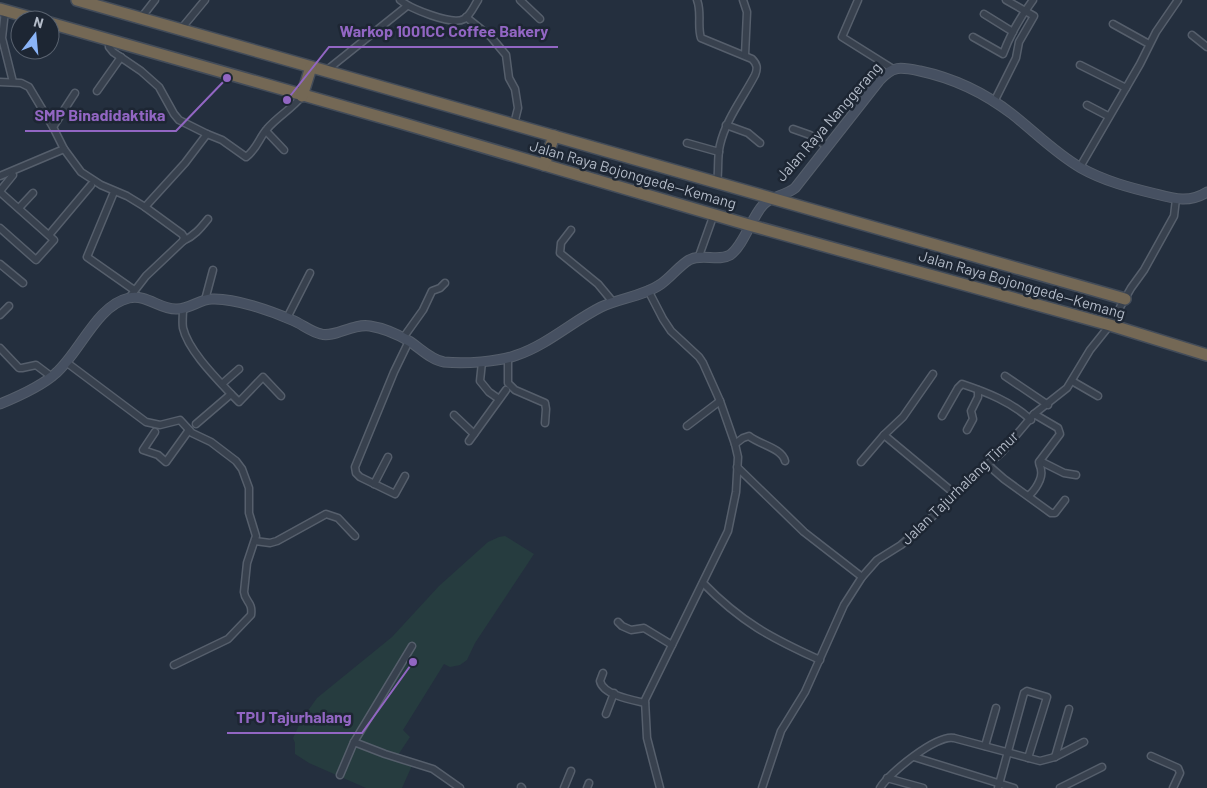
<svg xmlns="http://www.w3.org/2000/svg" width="1207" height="788" font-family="Barlow,sans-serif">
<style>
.green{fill:#263c3f}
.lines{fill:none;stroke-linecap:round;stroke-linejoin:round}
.street-casing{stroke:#565f6c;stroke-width:9}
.secondary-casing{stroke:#565f6c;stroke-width:11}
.highway-casing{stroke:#434c59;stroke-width:14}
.street{stroke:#38414e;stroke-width:6}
.secondary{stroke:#465061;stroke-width:9}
.highway{stroke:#746855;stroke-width:11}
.labels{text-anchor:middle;stroke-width:5;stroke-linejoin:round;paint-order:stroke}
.street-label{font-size:15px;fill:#b4bcc9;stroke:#1d2633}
.leader{fill:none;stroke:#9266c3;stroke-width:2}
.callout-dot{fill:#9266c3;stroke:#1d2633;stroke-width:2}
.callout-label{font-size:16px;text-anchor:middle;font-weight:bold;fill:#9266c3;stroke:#1d2633;stroke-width:5;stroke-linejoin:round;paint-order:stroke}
</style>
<rect width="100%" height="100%" fill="#242f3e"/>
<polygon class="green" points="505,536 534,554 475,643 467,660 460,665 450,667 444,664 403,730 410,737 398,755 414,761 402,788 366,788 309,763 295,754 295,743 293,738 302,719 317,698 392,637 439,586 488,542 499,537"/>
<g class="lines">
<defs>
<g id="street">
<path d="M 400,0 C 409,8 452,26 464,19 C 470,16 474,6 478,0"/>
<polyline points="520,0 540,19"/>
<path d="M 697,0 C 702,13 697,25 701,38 L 752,59 C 757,64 758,68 755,75 C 743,98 726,119 720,145 C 717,157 719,170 717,183"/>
<polyline points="743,0 747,12 745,55"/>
<polyline points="858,0 842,37 893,69"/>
<polyline points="5,11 2,38 13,82"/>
<polyline points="984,14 1013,32"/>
<polyline points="466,17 491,37 506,55 509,78 515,89 518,108 514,124"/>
<polyline points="141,18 155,0"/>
<polyline points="1113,24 1149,44"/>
<polyline points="181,29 205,0"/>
<polyline points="1192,35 1207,47"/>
<path d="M 973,37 L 1003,54 C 1010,35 1021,16 1033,0"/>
<polyline points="109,39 109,47 113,52 141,71 159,87 174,114 179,120 207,134"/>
<polyline points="1080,65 1126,88"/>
<polyline points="327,70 407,6"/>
<polyline points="0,82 21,83 29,87 53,127 64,149 81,172 101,185 127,196 145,207"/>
<polyline points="97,91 121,57"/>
<polyline points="994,102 1016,58 1019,42 1034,16 1006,0"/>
<polyline points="1087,105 1108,116"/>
<polyline points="726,125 748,133 760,143"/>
<polyline points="53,127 75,93"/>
<polyline points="793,129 810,135 828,147"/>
<polyline points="266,131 284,150"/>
<polyline points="687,143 719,152"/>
<polyline points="1080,167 1140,64 1156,32 1178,0"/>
<polyline points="0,176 64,149"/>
<polyline points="0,191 13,175"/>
<polyline points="0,192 54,240 36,260 0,228"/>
<polyline points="114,192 87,257 134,290"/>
<polyline points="19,208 33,193"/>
<polyline points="571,230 561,243 560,253 598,284 613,302"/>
<polyline points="49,235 91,185"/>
<path d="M 183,241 C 194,236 200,229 208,219"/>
<polyline points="699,256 714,214"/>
<polyline points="0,264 23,283"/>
<polyline points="648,290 663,319 671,331 699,357 703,363 720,401 735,444 738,457 736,492 728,531 645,700 647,738 660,788"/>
<path d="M 129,298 L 146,276 L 183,241 L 184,237 L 182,234 L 145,207 L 185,163 L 207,134 L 222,140 L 246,157 C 257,149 259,138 267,129 C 278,116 292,109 302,96"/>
<polyline points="205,300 213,270"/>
<path d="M 183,309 C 183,315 182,322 183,328 C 188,350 216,378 231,394 L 196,424"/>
<polyline points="0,315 9,306"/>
<polyline points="287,318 310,273"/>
<polyline points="403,338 423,310 432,291 440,288 445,283"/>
<polyline points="0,348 19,368 22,368 36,365 52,377"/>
<polyline points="508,358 508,383 515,390 545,403 546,409 545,423"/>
<path d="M 66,362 L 146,422 L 160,425 L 180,420 L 192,433 L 211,442 L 236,461 L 242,469 L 249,488 L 249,513 L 256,536 L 247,563 L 244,592 C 245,602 253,602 251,615 L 228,639 L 174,665"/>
<polyline points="482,362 480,381 489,392 499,399"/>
<polyline points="933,374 903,417 884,435 955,494"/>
<polyline points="1005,376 1048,405"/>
<polyline points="1072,381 1098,396"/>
<polyline points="222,384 239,369"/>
<polyline points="231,394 239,402 263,377 281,396"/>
<polyline points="454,415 474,434"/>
<path d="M 942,416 L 958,388 L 962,384 C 986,392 1012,402 1031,420"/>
<polyline points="687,426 720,401"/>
<polyline points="967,430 973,419 971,411 978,397 978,390"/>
<polyline points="155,432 143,450 158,455 166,462 189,430"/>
<polyline points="469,441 506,390"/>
<path d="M 735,444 L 743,438 L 749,436 C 760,445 782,448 785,461"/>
<polyline points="1040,461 1064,473 1076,475"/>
<polyline points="861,462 884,435"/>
<polyline points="988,465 1004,479 1051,513 1055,513 1065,500"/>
<polyline points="737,467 804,532 862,577"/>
<polyline points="405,476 395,494 360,477 356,473 355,467 394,372 409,341"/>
<polyline points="374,484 388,457"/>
<path d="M 1028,496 C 1035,491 1043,478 1041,470 C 1041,467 1039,465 1039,462 L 1060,434 L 1058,428 L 1034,414"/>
<polyline points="255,541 270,543 277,541 326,514 338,518 355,536"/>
<path d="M 703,583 C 741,622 771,638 820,660"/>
<polyline points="618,622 622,626 631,630 644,628 672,645"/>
<path d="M 603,673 L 600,681 C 603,695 632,700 645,703"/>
<polyline points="606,714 614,693"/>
<polyline points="354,742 412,646"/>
<polyline points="985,746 996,708"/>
<polyline points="1151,756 1178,768 1180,773 1173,788"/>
<polyline points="914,757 1014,788"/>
<polyline points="1055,757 1069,709"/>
<polyline points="340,775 354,742 385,754 433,769 460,788"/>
<polyline points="887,778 923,788"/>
<polyline points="521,787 522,788"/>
<polyline points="564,788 571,771"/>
<polyline points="587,788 589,783"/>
<polyline points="762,788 781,731 805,692 844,605 862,577 877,560 901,545 926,523 966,483 1002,452 1034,414 1067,388 1090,350 1110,325 1131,288 1144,270 1174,216 1176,199"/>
<path d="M 880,788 C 889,773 937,734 954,738 L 1040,761 L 1055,757 L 1084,742"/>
<polyline points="998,788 1024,693 1027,691 1047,697 1028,758"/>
<polyline points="1060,788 1102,767"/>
</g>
<path id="secondary" d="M 0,404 C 17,397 43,385 56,373 C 80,352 97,305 129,298 C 147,294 160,310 177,309 C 190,309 200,299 212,299 C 235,298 271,311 292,320 C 302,324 311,332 321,334 C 334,338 353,323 370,326 C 383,328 397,334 409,341 C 420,348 431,360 444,362 C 464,364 499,362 517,355 C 547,345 573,321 601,307 C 620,298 644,296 661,284 C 671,277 679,266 689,260 C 702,253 718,262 730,255 C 744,245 751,218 763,205 C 771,196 785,196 795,188 L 879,81 C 893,65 901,67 920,71 C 953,78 986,94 1012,114 C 1035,132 1055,153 1081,168 C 1104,181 1131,188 1156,194 C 1175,199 1190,203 1207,192"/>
<g id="highway">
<polyline points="77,0 1125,299"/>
<polyline points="0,9 39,20"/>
<polyline points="50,23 398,122 749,225 1110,325 1207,355"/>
<polyline points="302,96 311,67"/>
<polyline points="544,165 554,136"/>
</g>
</defs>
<use href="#street" class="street-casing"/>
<use href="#secondary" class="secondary-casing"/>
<use href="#highway" class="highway-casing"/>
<use href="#street" class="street"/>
<use href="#secondary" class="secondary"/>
<use href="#highway" class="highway"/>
</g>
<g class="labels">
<g class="street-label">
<text transform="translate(829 122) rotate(-49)" y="5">Jalan Raya Nanggerang</text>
<text transform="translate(633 175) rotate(16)" y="5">Jalan Raya Bojonggede—Kemang</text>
<text transform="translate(1022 285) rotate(16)" y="5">Jalan Raya Bojonggede—Kemang</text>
<text transform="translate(960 488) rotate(-44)" y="5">Jalan Tajurhalang Timur</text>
</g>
</g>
<path class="leader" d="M287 100L329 47H558M227 78L176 131H25M413 662L362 733H227"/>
<g class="callout-dot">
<circle cx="287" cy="100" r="5"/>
<circle cx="227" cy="78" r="5"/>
<circle cx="413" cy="662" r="5"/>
</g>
<g class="callout-label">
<text x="444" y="37">Warkop 1001CC Coffee Bakery</text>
<text x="100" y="121">SMP Binadidaktika</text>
<text x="294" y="723">TPU Tajurhalang</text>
</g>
<g transform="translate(35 35) rotate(16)"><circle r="24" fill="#1d2633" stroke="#59626f"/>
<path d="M0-4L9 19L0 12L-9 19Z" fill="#8ab4f8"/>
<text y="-8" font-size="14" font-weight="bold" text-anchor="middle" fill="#b4bcc9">N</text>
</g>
</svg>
